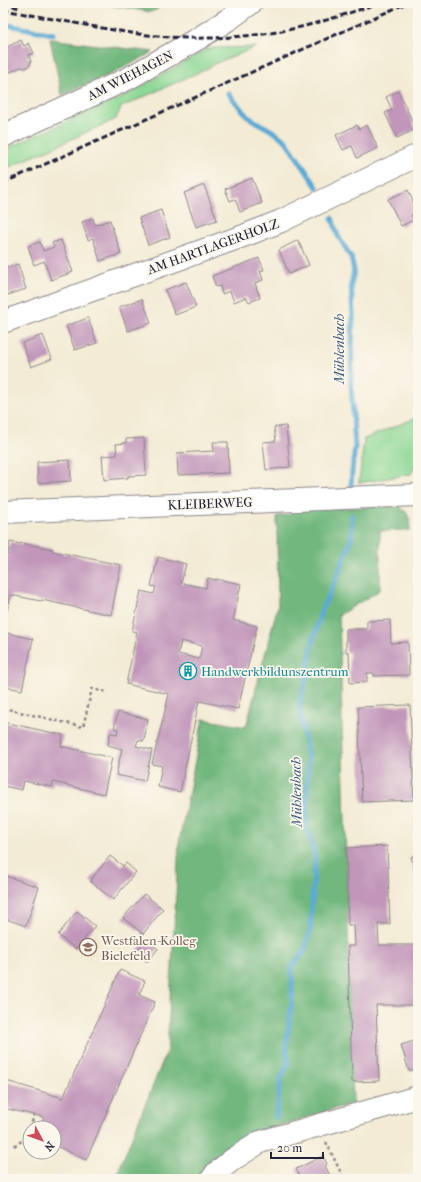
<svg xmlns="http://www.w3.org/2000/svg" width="421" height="1182" font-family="'IM FELL French Canon',serif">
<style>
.green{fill:#8ed895;stroke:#587d68}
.forest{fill:#72b87e;stroke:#4a6d5c}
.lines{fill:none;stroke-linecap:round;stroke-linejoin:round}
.stream{stroke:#5baad5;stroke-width:5}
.building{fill:#c196ba;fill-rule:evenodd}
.minor-casing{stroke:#8a8688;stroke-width:24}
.path{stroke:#8a8688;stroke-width:2.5;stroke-dasharray:3 3;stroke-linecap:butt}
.minor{stroke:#fff;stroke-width:22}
.rail{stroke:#22223b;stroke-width:3;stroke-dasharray:6 3;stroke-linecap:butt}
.labels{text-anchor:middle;stroke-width:3.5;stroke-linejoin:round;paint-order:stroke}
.street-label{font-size:13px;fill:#22223b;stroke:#fbf7ec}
.culture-label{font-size:13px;fill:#0d838f;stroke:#fbf7ec;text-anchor:start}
.education-label{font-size:13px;fill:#785e54;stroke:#fbf7ec;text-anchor:start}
.water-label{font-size:14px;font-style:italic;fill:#395879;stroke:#fbf7ec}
</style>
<rect width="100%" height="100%" fill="#fbf7ec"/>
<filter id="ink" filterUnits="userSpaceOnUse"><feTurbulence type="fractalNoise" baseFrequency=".025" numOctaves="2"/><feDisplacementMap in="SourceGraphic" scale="8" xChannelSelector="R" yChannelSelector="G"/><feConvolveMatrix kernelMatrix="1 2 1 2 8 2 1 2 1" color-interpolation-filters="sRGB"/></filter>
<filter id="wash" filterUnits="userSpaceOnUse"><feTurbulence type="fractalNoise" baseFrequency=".012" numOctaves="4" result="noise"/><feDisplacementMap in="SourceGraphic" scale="16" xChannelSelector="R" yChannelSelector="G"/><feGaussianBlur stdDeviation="0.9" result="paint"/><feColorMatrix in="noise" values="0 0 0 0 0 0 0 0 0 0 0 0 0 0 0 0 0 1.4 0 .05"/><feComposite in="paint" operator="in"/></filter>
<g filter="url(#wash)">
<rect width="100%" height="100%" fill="#f3ebd4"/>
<g class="green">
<polygon points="256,47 214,64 206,69 121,107 116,119 3,170 3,150 125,96 209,48"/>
<polygon points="418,417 418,459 411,474 359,483 364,439"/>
</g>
<g class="forest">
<polygon points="96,3 156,3 158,9 151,12"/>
<polygon points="50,39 153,52 113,73 62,95"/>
<path d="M 399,506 C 409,513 410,518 410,530 L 380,531 L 380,590 L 339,615 L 353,1103 L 240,1138 C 223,1147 211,1163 198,1179 L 115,1179 L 167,1051 L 179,843 L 203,719 L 246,727 L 278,605 L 277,516 L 288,515 L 296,510 Z"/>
</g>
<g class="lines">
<g class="stream">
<polyline points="3,24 53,34"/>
<polyline points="228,93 248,117 274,132 286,141 317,187"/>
<polyline points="332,218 338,236 351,257 354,271 351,285 353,315 351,383 355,447 352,471 351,486"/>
<polyline points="276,1117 281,1078 288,1063 286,1047 292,1001 292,966 304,952 310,931 315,856 307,826 308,758 299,704 307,676 311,649 321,611 336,579 351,540 352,527 352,516"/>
</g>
</g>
<g id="blocks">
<g class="building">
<polygon points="21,40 24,46 29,43 34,53 28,55 31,61 30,65 25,68 21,67 10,72 3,58 3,49"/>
<polygon points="398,91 416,129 397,138 385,113 392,110 386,97"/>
<polygon points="357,125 359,129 367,125 378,148 357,158 352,146 343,150 336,135"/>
<polygon points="252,178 262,203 240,212 235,199 230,201 225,189"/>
<polygon points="204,185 217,220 196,227 184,193"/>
<polygon points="408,190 418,212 411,215 414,220 401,226 388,199"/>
<polygon points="161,210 170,237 148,245 139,218"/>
<polygon points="93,218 95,225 110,220 121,254 100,261 93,238 88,240 82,222"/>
<polygon points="61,240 73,272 51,280 44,261 34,265 28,246 40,242 43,251 54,247 52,243"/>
<polygon points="298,240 309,265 289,274 279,250"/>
<polygon points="259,258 264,270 260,271 263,280 255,283 260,298 249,302 246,297 234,302 230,291 222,294 220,286 216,287 212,276"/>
<polygon points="18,264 26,289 5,296 3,288 3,269"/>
<polygon points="186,282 196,307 175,315 165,290"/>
<polygon points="142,299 151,323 128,331 119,307"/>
<polygon points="88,318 97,343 75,350 66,326"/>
<polygon points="43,335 52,359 31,367 22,343"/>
<polygon points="286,426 290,467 266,470 263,442 276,441 274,427"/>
<polygon points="144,438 146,475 128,476 128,478 104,480 102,456 117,455 116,444 126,443 126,439"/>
<polygon points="213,442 228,442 229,473 178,475 177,453 214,451"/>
<polygon points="70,460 71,481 38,483 37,462"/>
<polygon points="10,542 21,544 21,543 53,549 52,551 121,565 111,615 42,600 41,601 11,595 3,626 3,554 8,555"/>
<path d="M 158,557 L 186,564 L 181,583 L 206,588 L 208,578 L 216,580 L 216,579 L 241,584 L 233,620 L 257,626 L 238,709 L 199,701 L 180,792 L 158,787 L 162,766 L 152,764 L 169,694 L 126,684 L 137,632 L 132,631 L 141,591 L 154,594 L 156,587 L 151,586 ZM 181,641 L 202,646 L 199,659 L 178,654 Z"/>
<polygon points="390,620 391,643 408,642 409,675 374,676 374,673 367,673 367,682 350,683 349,652 346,652 346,629 367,629 367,621"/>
<polygon points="3,632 33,639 22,690 3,686"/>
<polygon points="410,705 414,800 362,802 358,707"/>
<polygon points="118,712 148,719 144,741 138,740 136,746 152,750 145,781 116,775 122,749 108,745 110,733 117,734 118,729 114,728"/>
<polygon points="3,722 63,735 61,746 112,758 104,794 53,782 52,787 24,781 22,790 3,786"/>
<polygon points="387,846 390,924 378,924 379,945 418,945 418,1005 376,1005 379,1081 352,1082 348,946 355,946 354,925 348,925 346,848"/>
<polygon points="418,855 418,881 411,857"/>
<polygon points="110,856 123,866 126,863 136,872 113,900 90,881"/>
<polygon points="3,875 39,887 26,926 3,918"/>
<polygon points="144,894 163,909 143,934 123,918"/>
<polygon points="418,895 418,910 414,896"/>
<polygon points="77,911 95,926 76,949 58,935"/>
<polygon points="146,939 158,949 147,962 136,952"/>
<polygon points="120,970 145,981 139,995 155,1002 86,1160 54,1145 54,1128 43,1128 43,1117 3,1108 3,1080 63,1098"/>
<polygon points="418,1040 418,1069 409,1071 401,1045"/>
<polygon points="323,1156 327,1164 325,1166 332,1179 301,1179 296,1169"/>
</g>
</g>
</g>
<g filter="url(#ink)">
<use href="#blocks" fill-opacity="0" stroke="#8a8688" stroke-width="1"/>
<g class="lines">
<defs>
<g id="minor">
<polyline points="3,136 129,78 199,38 229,19 251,3"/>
<polyline points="3,322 246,235 281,221 418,155"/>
<polyline points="3,512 418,495"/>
<polyline points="212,1179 216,1173 232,1160 260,1142 418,1097"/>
</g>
</defs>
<use href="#minor" class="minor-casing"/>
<g class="path">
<polyline points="3,708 83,727 92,689 107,692"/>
<polyline points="30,1128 34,1115"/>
<polyline points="326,1142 344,1179"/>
<polyline points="14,1146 28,1137 30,1129"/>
</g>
<use href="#minor" class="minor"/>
<g class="rail">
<polyline points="4,3 19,8"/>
<path d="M 3,10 C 38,16 73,23 108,29 C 125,32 142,35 159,36 C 196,40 234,38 271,33 C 308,27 344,15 379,3"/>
<polyline points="3,183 407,3"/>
</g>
</g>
</g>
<defs>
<symbol id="building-ring" viewBox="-11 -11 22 22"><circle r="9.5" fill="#fbf7ec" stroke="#0f9aa8" stroke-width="1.5"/><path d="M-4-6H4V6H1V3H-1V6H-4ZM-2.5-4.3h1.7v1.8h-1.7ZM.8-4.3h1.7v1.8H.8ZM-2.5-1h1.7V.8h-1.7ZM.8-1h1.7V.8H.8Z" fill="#0f9aa8"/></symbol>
<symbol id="school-ring" viewBox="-11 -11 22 22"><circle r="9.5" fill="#fbf7ec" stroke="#8d6e63" stroke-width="1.5"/><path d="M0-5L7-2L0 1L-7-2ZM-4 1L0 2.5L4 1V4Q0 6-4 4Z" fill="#8d6e63"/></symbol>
</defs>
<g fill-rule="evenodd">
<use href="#building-ring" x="178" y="661" width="20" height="20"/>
<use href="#school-ring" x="78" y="937" width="20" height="20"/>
</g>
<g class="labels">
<g class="street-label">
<text transform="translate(130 75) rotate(-27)" y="5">AM WIEHAGEN</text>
<text transform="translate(213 246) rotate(-20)" y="5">AM HARTLAGERHOLZ</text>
<text transform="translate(210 503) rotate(-2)" y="5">KLEIBERWEG</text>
</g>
<g class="culture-label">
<text x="201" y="676">Handwerkbildunszentrum</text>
</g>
<g class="education-label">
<text x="101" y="945">Westfalen-Kolleg<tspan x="101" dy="15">Bielefeld</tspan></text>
</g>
<g class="water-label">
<text transform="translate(339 349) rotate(-90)" y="5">Mühlenbach</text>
<text transform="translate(296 792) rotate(-91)" y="5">Mühlenbach</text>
</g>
</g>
<rect width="421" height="1182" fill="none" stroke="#fbf7ec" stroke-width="16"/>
<g transform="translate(42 1140) rotate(131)"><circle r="19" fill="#fbf7ec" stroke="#a4a2a5"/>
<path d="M0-3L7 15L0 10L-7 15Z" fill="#d1495b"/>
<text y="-6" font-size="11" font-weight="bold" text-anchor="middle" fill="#22223b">N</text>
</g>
<path d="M271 1152v6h52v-6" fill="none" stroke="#22223b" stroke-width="2"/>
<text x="277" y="1152" font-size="12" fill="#22223b" stroke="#fbf7ec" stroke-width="3" paint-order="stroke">20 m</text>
</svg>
